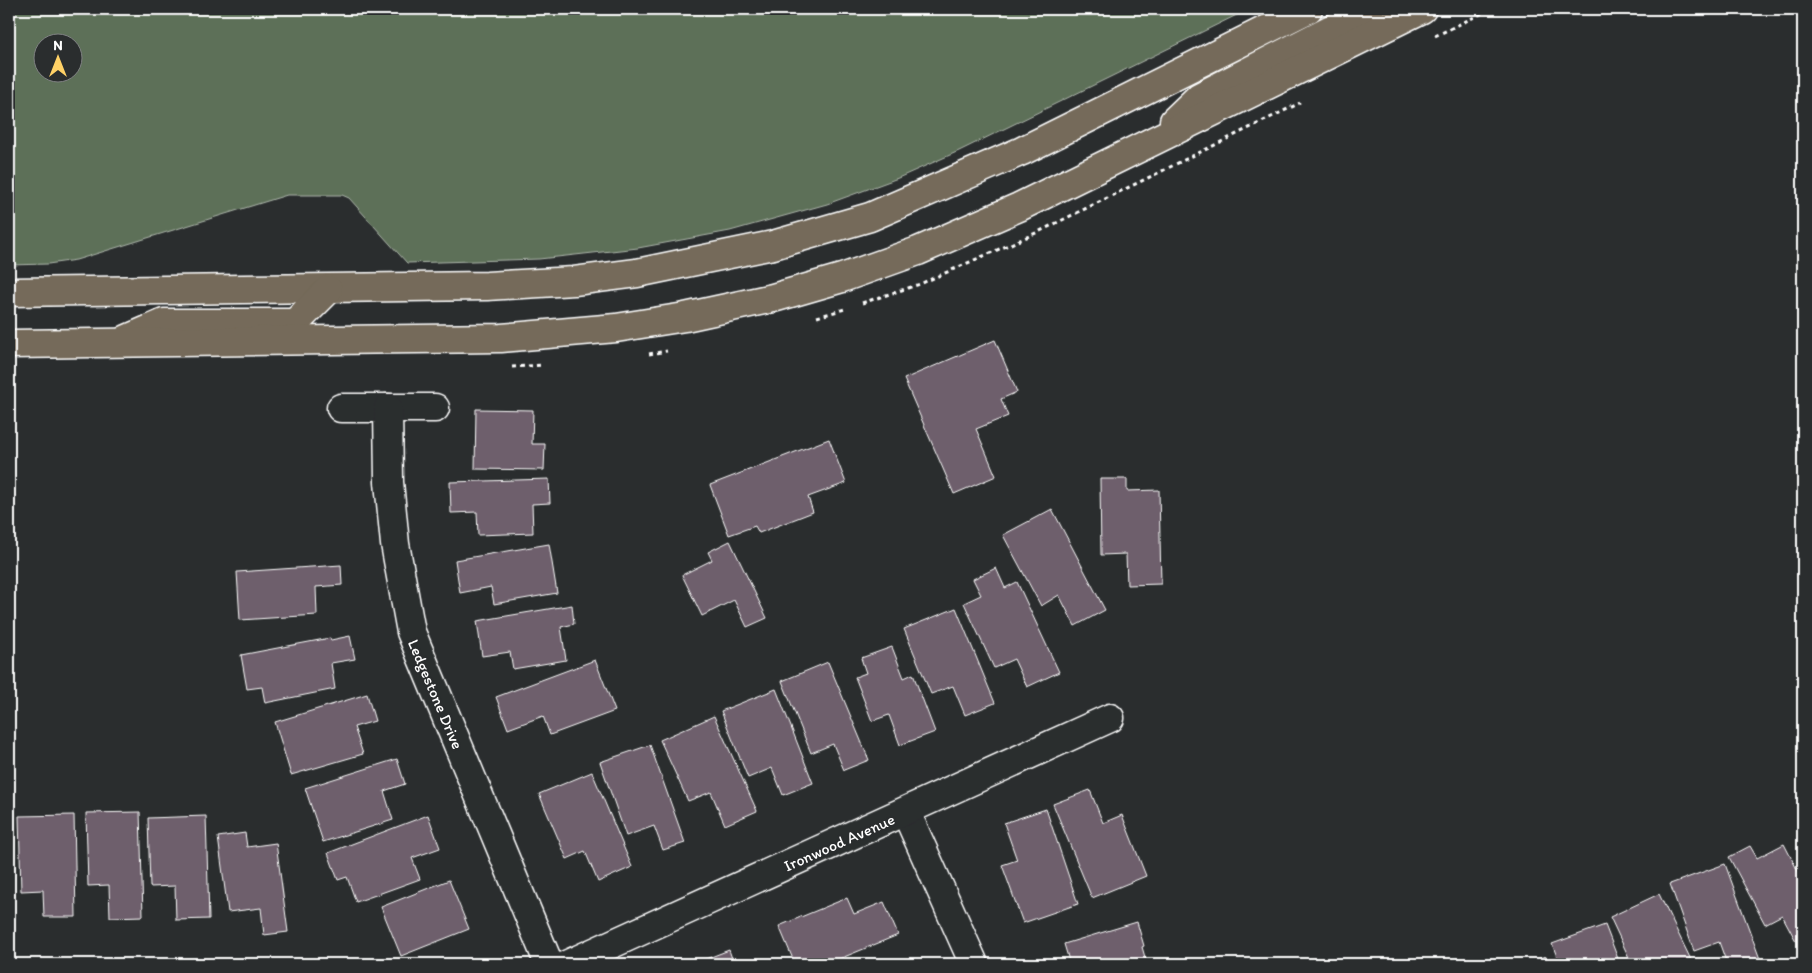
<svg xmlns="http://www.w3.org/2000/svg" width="1812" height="973" font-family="Itim,sans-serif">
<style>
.green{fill:#5d6f58;stroke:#aeb7ac;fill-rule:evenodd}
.building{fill:#6e5f6c;stroke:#fff}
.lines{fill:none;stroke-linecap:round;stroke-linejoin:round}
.minor-casing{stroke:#fff;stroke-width:31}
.major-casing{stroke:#fff;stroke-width:31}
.path{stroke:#fff;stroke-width:3;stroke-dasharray:4 4;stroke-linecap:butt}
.minor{stroke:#2a2d2e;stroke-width:28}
.major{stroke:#746a5a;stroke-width:28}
.labels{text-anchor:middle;stroke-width:4.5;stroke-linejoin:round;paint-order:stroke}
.street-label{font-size:16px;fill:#fff;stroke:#2a2d2e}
</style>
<rect width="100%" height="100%" fill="#2a2d2e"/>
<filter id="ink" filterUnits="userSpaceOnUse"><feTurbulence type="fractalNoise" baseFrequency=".02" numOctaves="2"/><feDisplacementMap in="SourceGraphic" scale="10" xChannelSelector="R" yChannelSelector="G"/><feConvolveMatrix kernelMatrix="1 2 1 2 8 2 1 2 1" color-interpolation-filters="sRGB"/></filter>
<g filter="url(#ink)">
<path class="green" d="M 9,9 L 1249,9 L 959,151 L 898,178 L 827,204 L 730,231 L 638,248 L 539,259 L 407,263 L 349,198 L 342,195 L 287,195 L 76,260 L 48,264 L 9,265 ZM 42,42 L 72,42 L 72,72 L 42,72 Z"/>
<g class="building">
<polygon points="995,340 1017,392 1001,399 1008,416 976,429 996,476 954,494 904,379"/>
<polygon points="476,409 533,410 532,444 545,444 544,470 475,469"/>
<polygon points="829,439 846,483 808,497 813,512 759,533 755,526 729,535 710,485"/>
<polygon points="549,479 550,503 532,504 533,533 478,535 477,512 451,513 450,482"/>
<polygon points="1100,479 1127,479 1127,491 1159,490 1161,584 1127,585 1126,554 1101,555"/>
<polygon points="1052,509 1105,610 1075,626 1059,595 1041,606 1003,535"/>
<polygon points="730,541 767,618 747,627 734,600 702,616 682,575 712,560 708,552"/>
<polygon points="549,544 557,593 494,604 491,587 460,593 455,560"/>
<polygon points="341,565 342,585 316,587 317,615 240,620 237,572"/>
<polygon points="996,568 1005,588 1017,582 1059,672 1027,687 1014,659 994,668 964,603 981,595 973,579"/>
<polygon points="572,605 574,624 561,627 566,660 513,669 510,652 482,656 477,621"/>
<polygon points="956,608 995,703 965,715 953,686 931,694 904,629"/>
<polygon points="350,636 355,659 331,663 335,689 265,703 262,687 247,689 241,655 330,638 331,640"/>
<polygon points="892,647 904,678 913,674 935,732 900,745 889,715 872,721 855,677 866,673 861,658"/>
<polygon points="595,660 615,711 550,735 543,716 508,729 496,697"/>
<polygon points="828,662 869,760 844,770 833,744 811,753 782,681"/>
<polygon points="776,689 813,783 783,795 772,768 748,778 721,711"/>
<polygon points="367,694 375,721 354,727 363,754 291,775 275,722"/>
<polygon points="714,716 757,811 725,825 711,792 688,801 660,740"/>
<polygon points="650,745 685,843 663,850 654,826 626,836 600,762"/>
<polygon points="397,759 405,784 384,791 393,820 323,842 305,788"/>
<polygon points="592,772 632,867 598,882 585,851 567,859 539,794"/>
<polygon points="1090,790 1103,823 1122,815 1146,876 1092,898 1053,804"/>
<polygon points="1046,809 1078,904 1023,923 1002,865 1017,860 1004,823"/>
<polygon points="140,812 143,916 110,917 109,885 88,886 86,813"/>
<polygon points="74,815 76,917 44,917 43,890 21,891 19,816"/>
<polygon points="428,815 440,848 412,858 420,879 356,902 347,877 338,880 328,853"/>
<polygon points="206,816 209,919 176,920 175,886 150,887 148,818"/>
<polygon points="245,833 247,847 276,843 288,932 264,935 261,908 228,912 218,837"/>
<polygon points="1784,844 1803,881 1803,937 1796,941 1782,915 1765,924 1729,857 1750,846 1757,858"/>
<polygon points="1725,864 1760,959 1746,964 1727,964 1719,942 1694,951 1670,884"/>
<polygon points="449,880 469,929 401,956 381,907"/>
<polygon points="1659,894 1693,964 1632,964 1610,917"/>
<polygon points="847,898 854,914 884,902 898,935 827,964 795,964 779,926"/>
<polygon points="1137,922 1144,946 1142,947 1147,964 1070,964 1064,944"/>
<polygon points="1605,925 1620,964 1560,964 1552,944"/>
<polygon points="729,950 734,964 693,964"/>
<polygon points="1545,956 1549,964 1528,964"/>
</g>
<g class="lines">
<defs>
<g id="minor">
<polyline points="341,408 435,408"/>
<polyline points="388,408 389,482 395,544 411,632 549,964"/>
<polyline points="906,812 974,964"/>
<polyline points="568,964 1110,718"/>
</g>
<g id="major">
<polyline points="1174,121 1199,97 1370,9"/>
<polyline points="9,292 487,286 574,281 637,273 773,245 870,217 1022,151 1308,9"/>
<polyline points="127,339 164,323 295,323 328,290"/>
<polyline points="9,344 501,338 616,328 685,317 773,298 842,278 918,251 1019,207 1422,9"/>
</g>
</defs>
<use href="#minor" class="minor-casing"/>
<use href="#major" class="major-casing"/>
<g class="path">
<polyline points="1435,36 1491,9"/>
<polyline points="862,303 920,284 1038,232 1300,103"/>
<polyline points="817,317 845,309"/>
<polyline points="649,354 667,351"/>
<polyline points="512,367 543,365"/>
</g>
<use href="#minor" class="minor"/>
<use href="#major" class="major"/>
</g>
</g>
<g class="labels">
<g class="street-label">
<text transform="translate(436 694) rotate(67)" y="6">Ledgestone Drive</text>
<text transform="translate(839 842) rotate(-24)" y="6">Ironwood Avenue</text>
</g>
</g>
<rect width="1812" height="973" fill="none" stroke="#2a2d2e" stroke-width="30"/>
<rect x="15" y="15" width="1782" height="943" fill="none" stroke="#fff" stroke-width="2" filter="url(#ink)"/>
<g transform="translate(58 58)"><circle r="24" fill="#2a2d2e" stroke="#7f8182"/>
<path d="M0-4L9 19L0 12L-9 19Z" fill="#ffd166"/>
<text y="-8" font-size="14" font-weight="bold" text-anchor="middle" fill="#ffffff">N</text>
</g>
</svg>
